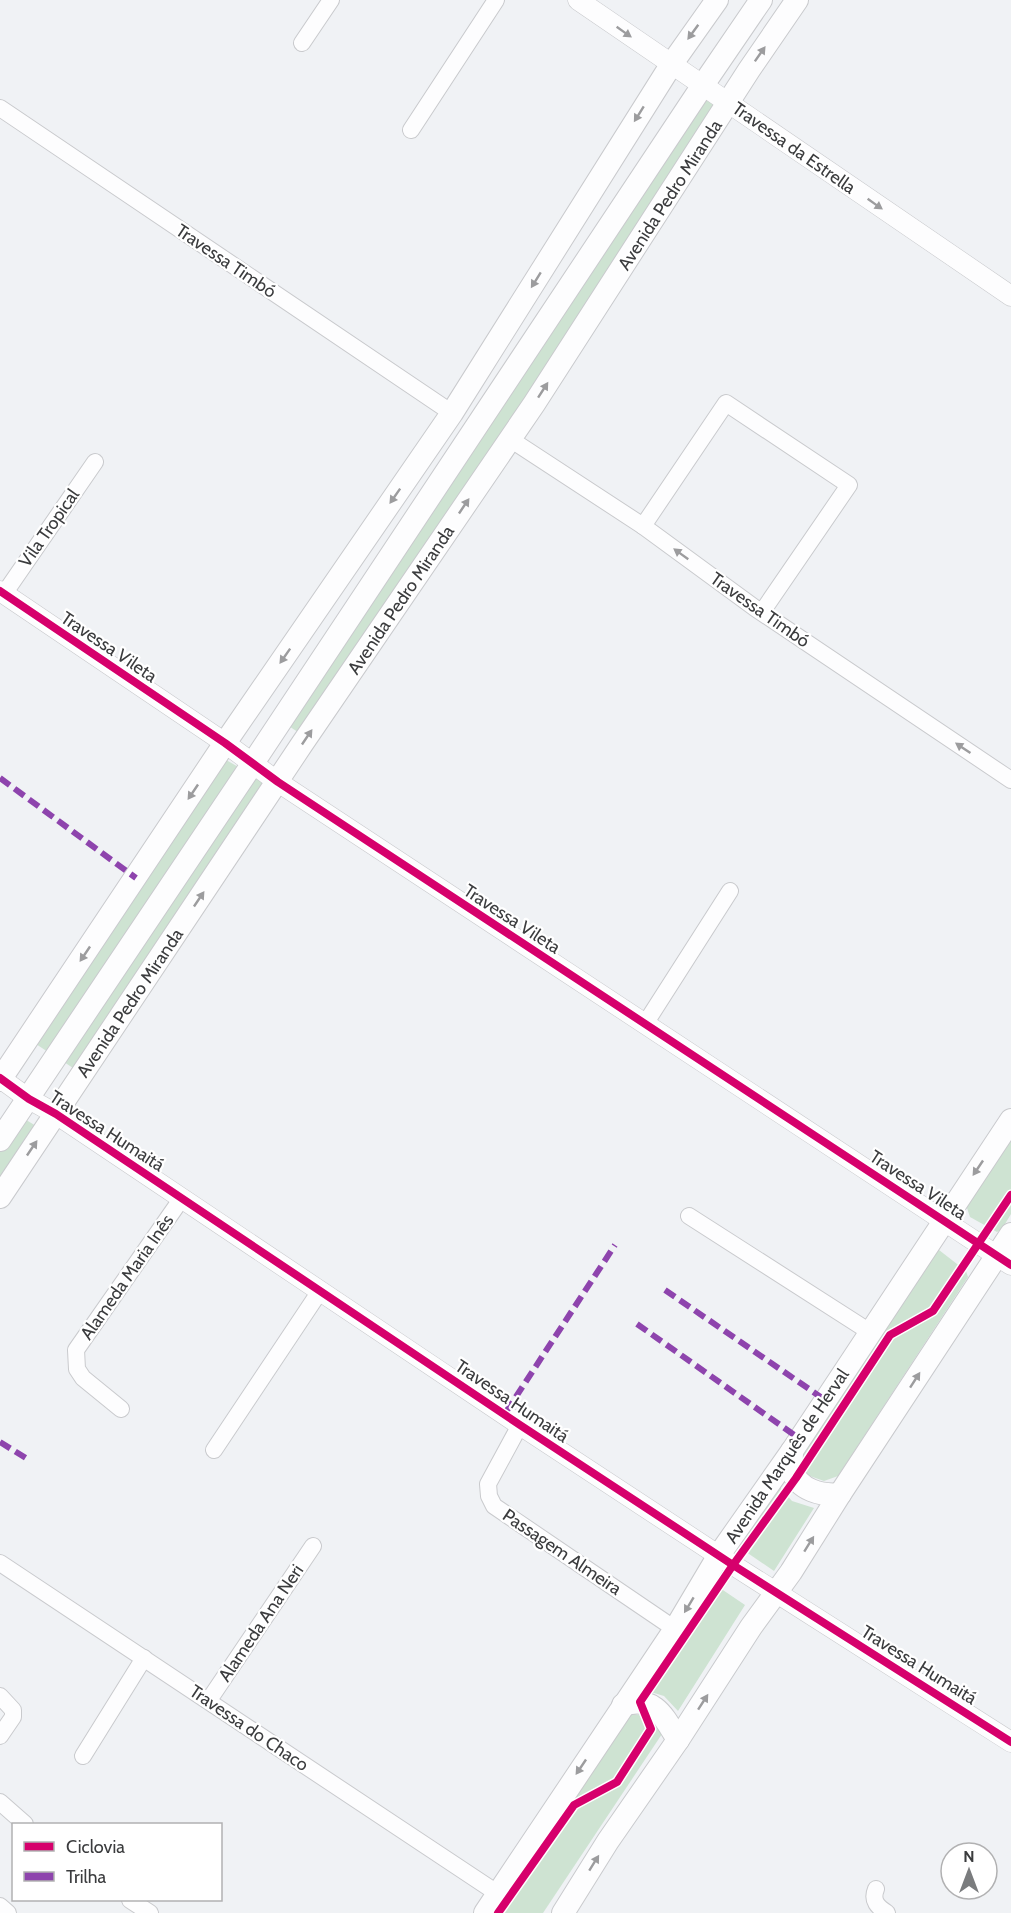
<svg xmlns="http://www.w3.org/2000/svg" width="1011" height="1913" font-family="Cabin,sans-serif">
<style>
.park{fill:#cee3d2}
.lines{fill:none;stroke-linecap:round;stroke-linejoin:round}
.minor-casing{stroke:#c9cacd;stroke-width:18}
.tertiary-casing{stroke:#c9cacd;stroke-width:21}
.secondary-casing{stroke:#c9cacd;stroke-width:24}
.minor{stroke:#fdfdfe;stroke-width:16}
.tertiary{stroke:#fdfdfe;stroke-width:20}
.secondary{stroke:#fdfdfe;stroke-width:22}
.quiet{stroke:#8e44ad;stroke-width:6;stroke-dasharray:12 6;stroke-linecap:butt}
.cycleway-casing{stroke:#fff;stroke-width:11}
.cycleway{stroke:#d6006c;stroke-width:8}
.oneway{fill:#9c9c9e}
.labels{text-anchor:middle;stroke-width:4.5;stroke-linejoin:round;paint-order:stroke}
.street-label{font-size:18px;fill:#3b3c3e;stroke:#fff}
</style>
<rect width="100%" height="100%" fill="#f0f2f5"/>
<g class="park">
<polygon points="701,96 719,108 301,734 284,723"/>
<polygon points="221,757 240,768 51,1054 33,1042"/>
<polygon points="252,772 266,782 73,1068 61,1060"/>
<polygon points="23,1118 36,1126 0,1180 0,1151"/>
<polygon points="1011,1137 1011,1214 1002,1229 997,1232 970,1217 966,1205"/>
<polygon points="939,1250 966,1271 968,1277 838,1476 824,1481 807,1475 799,1455 934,1251"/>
<polygon points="778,1485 792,1501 814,1508 774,1571 736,1545"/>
<polygon points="714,1584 745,1605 678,1711 664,1696 641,1689"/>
<polygon points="628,1713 649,1717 662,1734 543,1913 495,1913"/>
</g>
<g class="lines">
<defs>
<g id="minor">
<polyline points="302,43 331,0"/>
<polyline points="0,108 452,413"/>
<polyline points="411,130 496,0"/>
<polyline points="510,439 643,526 755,608 1011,780"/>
<polyline points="643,526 726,403 849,485 762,612"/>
<polyline points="4,594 95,462"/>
<polyline points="645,1024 730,891"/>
<polyline points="689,1216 870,1332"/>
<polyline points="121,1409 83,1378 77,1369 76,1350 182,1198"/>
<polyline points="520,1425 488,1484 489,1496 494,1506 675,1629"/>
<polyline points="214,1450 320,1291"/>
<polyline points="0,1563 497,1893"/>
<polyline points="0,1696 13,1710 13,1717 0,1736"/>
<polyline points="209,1700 313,1546"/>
<polyline points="83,1756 144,1658"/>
<polyline points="0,1802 25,1824"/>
<path d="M 876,1889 C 871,1901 878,1907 887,1913"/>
<polyline points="130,1900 150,1913"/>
<polyline points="0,1906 8,1913"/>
</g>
<g id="tertiary">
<polyline points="578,0 1011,296"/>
<polyline points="0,591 225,743 278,782 1011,1265"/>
<polyline points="0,1078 29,1099 56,1114 520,1425 733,1565 1011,1742"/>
</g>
<g id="secondary">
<polyline points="0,1080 225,743 452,413 671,65 717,0"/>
<polyline points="0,1140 253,763 703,85 761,0"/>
<polyline points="0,1197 302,744 534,404 749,70 797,0"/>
<path d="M 792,1451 C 792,1457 791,1464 792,1470 C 798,1490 822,1496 840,1494"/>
<path d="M 623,1705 C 655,1695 664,1717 678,1740"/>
<polyline points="485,1913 675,1629 719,1555 792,1451 1011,1120"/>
<polyline points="563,1913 608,1841 678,1740 751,1627 791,1572 840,1494 1011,1234"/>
</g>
</defs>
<use href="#minor" class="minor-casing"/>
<use href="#tertiary" class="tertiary-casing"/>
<use href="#secondary" class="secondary-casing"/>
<use href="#minor" class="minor"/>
<use href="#tertiary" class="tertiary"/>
<use href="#secondary" class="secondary"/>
<g class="quiet">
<polyline points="0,778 136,878"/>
<polyline points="665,1290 825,1400"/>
<polyline points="637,1324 800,1439"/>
<polyline points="506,1412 615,1245"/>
<polyline points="0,1442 29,1460"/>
</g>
<defs>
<g id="cycleway">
<polyline points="0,591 225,743 278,782 1011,1265"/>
<polyline points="0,1078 29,1099 56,1114 520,1425 733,1565 1011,1742"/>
<polyline points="498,1913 574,1805 617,1782 651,1729 640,1702 733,1565 796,1478 890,1335 933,1311 1011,1195"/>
</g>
</defs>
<use href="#cycleway" class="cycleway-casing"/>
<use href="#cycleway" class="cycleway"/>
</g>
<defs><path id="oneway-solid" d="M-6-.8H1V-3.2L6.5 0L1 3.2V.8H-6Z" transform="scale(1.5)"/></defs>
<g class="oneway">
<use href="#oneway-solid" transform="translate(624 32) rotate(35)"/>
<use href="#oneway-solid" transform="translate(693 32) rotate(126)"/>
<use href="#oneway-solid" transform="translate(760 54) rotate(-55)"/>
<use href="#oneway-solid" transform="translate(639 114) rotate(122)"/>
<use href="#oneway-solid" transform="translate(875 204) rotate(35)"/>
<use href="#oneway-solid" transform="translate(536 280) rotate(122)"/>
<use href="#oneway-solid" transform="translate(543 390) rotate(-57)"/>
<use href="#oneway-solid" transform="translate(395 496) rotate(125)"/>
<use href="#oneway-solid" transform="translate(464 506) rotate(-56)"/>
<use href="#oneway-solid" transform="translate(681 554) rotate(-144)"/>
<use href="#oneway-solid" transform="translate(285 656) rotate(125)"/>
<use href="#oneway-solid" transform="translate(307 737) rotate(-56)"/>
<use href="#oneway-solid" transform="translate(963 748) rotate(-146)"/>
<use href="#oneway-solid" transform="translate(193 792) rotate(124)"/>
<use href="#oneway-solid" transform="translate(199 899) rotate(-56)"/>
<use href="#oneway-solid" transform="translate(85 954) rotate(124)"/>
<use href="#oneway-solid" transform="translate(32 1148) rotate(-56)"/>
<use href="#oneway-solid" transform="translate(978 1168) rotate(124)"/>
<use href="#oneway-solid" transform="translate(915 1380) rotate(-57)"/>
<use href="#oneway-solid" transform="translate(809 1544) rotate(-58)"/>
<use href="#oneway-solid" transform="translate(689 1605) rotate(121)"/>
<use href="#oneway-solid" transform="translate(703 1702) rotate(-57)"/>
<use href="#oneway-solid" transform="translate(581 1767) rotate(124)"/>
<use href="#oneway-solid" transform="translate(594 1863) rotate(-58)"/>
</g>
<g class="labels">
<g class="street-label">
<text transform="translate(794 148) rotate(35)" y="6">Travessa da Estrella</text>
<text transform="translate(670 195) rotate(-57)" y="6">Avenida Pedro Miranda</text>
<text transform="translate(226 261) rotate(34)" y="6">Travessa Timbó</text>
<text transform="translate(49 528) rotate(-55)" y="6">Vila Tropical</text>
<text transform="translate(401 600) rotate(-56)" y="6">Avenida Pedro Miranda</text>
<text transform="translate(760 610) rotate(35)" y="6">Travessa Timbó</text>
<text transform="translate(109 647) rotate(34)" y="6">Travessa Vileta</text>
<text transform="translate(512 919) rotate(33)" y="6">Travessa Vileta</text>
<text transform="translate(130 1003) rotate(-56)" y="6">Avenida Pedro Miranda</text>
<text transform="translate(107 1131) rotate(33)" y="6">Travessa Humaitá</text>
<text transform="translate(918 1185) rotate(33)" y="6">Travessa Vileta</text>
<text transform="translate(127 1277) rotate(-55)" y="6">Alameda Maria Inês</text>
<text transform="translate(512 1401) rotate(34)" y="6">Travessa Humaitá</text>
<text transform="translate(787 1456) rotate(-56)" y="6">Avenida Marquês de Herval</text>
<text transform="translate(562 1552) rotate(34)" y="6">Passagem Almeira</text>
<text transform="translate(261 1623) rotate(-56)" y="6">Alameda Ana Neri</text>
<text transform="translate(919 1665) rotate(32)" y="6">Travessa Humaitá</text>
<text transform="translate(249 1728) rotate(34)" y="6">Travessa do Chaco</text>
</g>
</g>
<rect x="12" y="1823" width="210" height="78" fill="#ffffff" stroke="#b1b1b2" stroke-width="1.5"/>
<rect x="24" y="1842" width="30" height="9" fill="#d6006c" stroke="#b1b1b2" stroke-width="1.5"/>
<text x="66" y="1853" font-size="18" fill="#3b3c3e">Ciclovia</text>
<rect x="24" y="1872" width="30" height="9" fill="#8e44ad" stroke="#b1b1b2" stroke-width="1.5"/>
<text x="66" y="1883" font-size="18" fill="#3b3c3e">Trilha</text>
<g transform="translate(969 1871)"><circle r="28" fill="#ffffff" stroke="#b1b1b2" stroke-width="1.5"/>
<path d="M0-4.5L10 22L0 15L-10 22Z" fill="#7a7c7e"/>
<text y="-9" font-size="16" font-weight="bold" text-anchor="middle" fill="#3b3c3e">N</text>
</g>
</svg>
